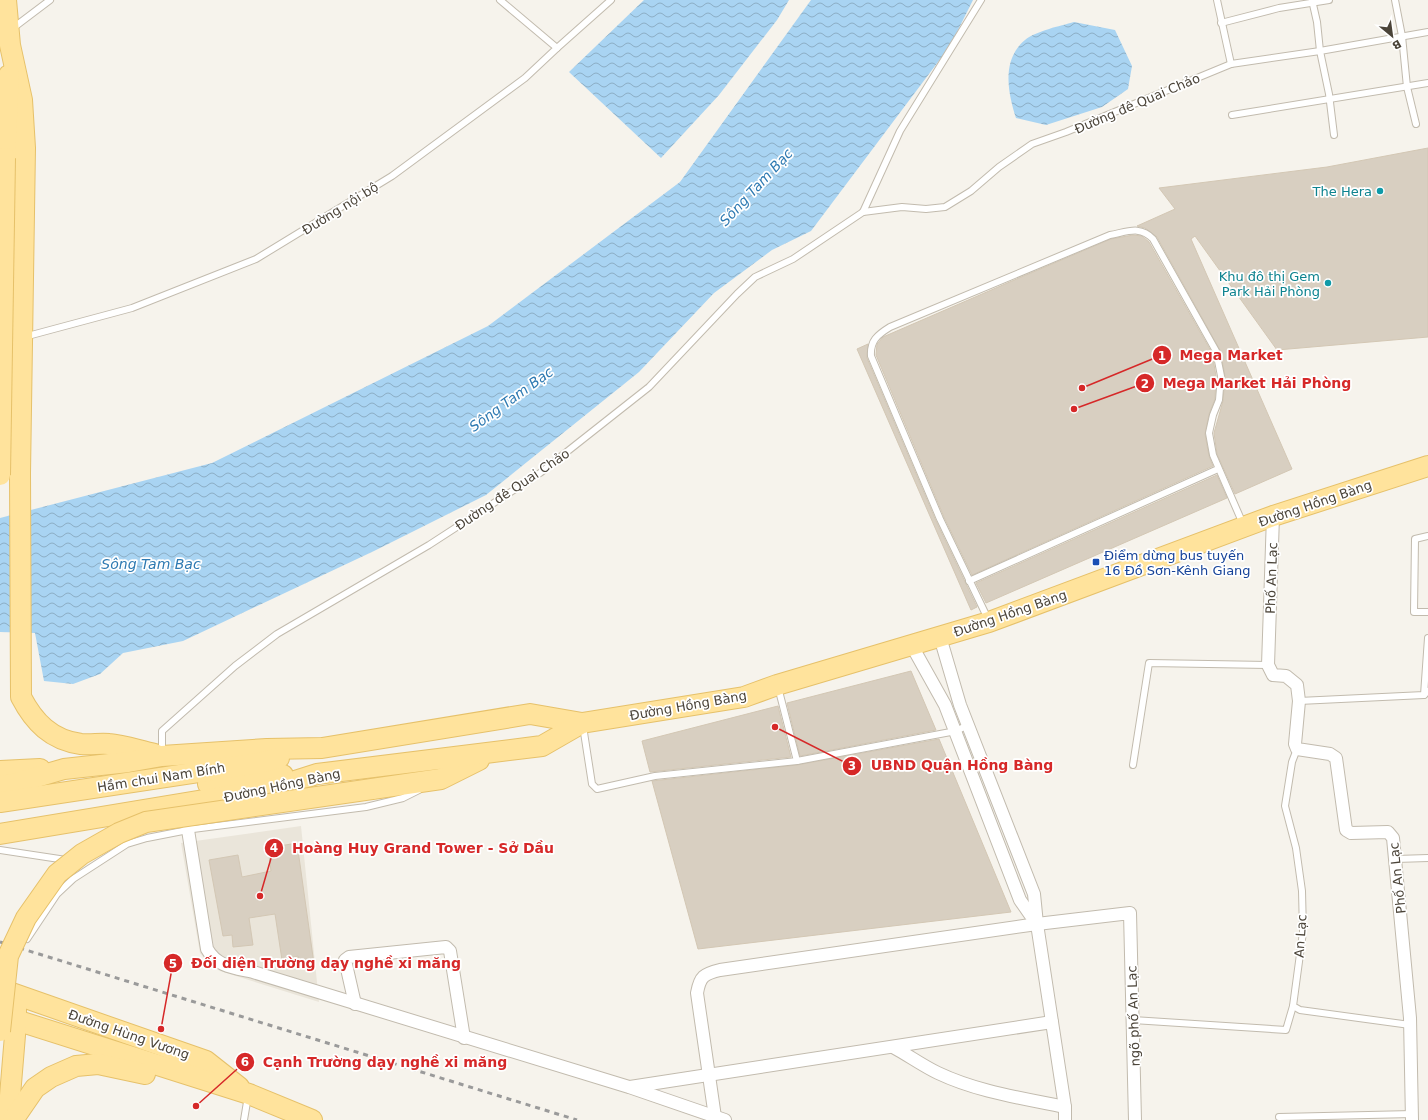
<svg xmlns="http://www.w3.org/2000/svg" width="1428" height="1120" font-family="'DejaVu Sans',sans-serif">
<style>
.residential{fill:#eae5da}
.water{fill:url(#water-waves)}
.building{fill:#d8cfc1;stroke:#d3c7b4}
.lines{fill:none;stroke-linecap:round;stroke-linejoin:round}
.lane-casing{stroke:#c2bbae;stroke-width:8}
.street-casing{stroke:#c2bbae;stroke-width:14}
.primary-casing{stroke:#e6c16a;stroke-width:22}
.lane{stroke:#fff;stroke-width:6}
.street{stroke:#fff;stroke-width:12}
.primary{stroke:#ffe39c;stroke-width:20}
.rail{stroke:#9a9a9a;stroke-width:3;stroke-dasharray:5 5;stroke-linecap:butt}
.primary-bridge-casing{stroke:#e6c16a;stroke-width:22;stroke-linecap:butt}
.primary-bridge{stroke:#ffe39c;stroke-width:20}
.culture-dot{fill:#0f9aa8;stroke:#fff;stroke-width:1.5}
.transit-dot{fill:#1a4fb4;stroke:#fff;stroke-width:1.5}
.labels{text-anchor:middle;stroke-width:3.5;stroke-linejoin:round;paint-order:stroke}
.street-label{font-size:13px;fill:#4b4439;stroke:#fff}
.culture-label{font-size:13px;fill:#0d838f;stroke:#fff;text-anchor:end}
.transit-label{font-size:13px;fill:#164399;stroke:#fff;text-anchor:start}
.water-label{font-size:14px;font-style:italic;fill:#2e7ab2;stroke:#fff}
.leader{fill:none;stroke:#d62828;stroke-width:1.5}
.callout-dot{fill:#d62828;stroke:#fff;stroke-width:1.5}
.mark-label{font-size:12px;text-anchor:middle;font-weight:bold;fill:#fff}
.callout-label{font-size:14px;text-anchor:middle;font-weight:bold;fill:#d62828;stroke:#fff;stroke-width:3.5;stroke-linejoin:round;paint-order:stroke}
</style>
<defs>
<pattern id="water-waves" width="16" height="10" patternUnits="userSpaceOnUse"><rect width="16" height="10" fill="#a9d4f2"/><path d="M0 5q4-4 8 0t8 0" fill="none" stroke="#8caec5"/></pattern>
</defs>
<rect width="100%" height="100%" fill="#f6f3ec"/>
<polygon class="residential" points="301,826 319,1002 220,971 210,965 200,953 181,843"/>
<g class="water">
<polygon points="644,0 789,0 777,20 719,95 661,158 569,72"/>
<polygon points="811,0 973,0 950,46 811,231 772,250 714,293 639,372 486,495 374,551 183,641 123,653 100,674 73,684 44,681 35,633 0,632 0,518 212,463 488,326 680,182"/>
<path d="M 1074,22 L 1115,30 L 1132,66 L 1128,89 L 1102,107 L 1046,125 L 1016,118 C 1008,93 1001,60 1025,40 C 1036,31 1060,26 1074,22 Z"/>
</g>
<g class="building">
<polygon points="1428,148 1428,337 1277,350 1195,236 1191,239 1292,469 1235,494 1217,454 1214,433 1223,401 1225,376 1220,350 1157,237 1145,228 1137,226 1175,209 1159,188 1327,167"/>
<polygon points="1133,235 1142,236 1149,242 1212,353 1216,376 1215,399 1209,414 1205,434 1209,456 1213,466 972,575 944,517 876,355 877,344 883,337 1012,281 1111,239"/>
<polygon points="868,344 867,358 936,521 977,607 971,610 857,349"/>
<polygon points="1217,475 1227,498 986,603 976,583"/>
<polygon points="911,671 936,730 800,756 787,703"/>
<polygon points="778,706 791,757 650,772 642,741"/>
<polygon points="939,739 1011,912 698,949 652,781 797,765"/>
<polygon points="297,843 314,964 299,968 298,956 282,960 275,914 249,918 253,945 233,947 232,935 223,936 209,860 238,855 242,877 271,871 268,848"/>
</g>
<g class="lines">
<defs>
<g id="lane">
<polyline points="1217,0 1231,64"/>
<polyline points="1312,0 1317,22 1320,51 1329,94 1334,135"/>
<polyline points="1395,0 1402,36 1407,87 1416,124"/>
<polyline points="1221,23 1279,8 1329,0"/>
<polyline points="13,28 50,0"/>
<polyline points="557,48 611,0"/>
<polyline points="1232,115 1428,83"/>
<polyline points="863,212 902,207 926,209 945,207 971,191 999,167 1032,144 1066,132 1231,64 1320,51 1428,32"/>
<polyline points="24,337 132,308 256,259 392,176 525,78 557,48 500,0"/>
<polyline points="1428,536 1415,539 1414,612 1428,612"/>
<polyline points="969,581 1218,469"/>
<path d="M 988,619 L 940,519 L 871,356 C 870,341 877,335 890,327 L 1110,235 C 1127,232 1140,225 1153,239 L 1216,351 L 1221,376 L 1219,400 L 1213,415 L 1209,433 L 1213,455 L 1243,524"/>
<polyline points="778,687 797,761"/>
<polyline points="1424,695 1428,638"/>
<polyline points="1299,701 1424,695 1428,691"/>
<polyline points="583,726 592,784 597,789 655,776 797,761 956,731 968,725"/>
<polyline points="1297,749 1292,762 1285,806 1296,848 1302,891 1303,932 1293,1006 1300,1010 1410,1025"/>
<polyline points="162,753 162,731 235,666 277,634 429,545 540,473 649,387 737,294 755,277 793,259 863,212 900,131 981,0"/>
<polyline points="1133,765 1149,663 1268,665"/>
<polyline points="0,850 66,860"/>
<polyline points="1396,859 1428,858"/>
<polyline points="27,939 57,894 73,879 127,844 147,838 193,829 366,807 403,798 419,790"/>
<polyline points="1133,1020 1286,1030 1293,1006"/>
<polyline points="1279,1117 1413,1114"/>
<polyline points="244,1120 248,1096"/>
</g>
<g id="street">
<polyline points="1273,516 1268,665 1273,675 1286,676 1297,685 1299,701 1295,744 1297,749 1330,754 1336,758 1346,830 1351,833 1388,832 1393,838 1410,1018 1412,1120"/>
<polyline points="940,637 960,705 1034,894 1037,924 1065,1107 1065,1120"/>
<polyline points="912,646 945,705 1020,900 1036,923"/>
<path d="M 188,830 L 207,949 C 217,967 235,968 253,972 L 629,1087 L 725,1120"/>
<polyline points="355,1004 345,960 349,957 446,947 450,951 464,1038"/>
<path d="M 893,1047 C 908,1055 923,1066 938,1073 C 978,1092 1022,1098 1065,1107"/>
<polyline points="630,1087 1052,1022"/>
<path d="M 715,1117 L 697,993 C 700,976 704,974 720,970 L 1037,924 L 1130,913 L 1135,1120"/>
</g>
<g id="primary">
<path d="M 6,0 L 10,45 L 22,100 L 25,148 L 20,473 L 21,697 C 34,722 51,740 81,744 C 91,745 100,743 109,744 C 124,745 140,751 155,754"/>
<polyline points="5,158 9,75"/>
<polyline points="0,771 40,769"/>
<polyline points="208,784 283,775"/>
<polyline points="0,786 13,784 64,769 128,762 162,756 267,749 322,748 530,714 582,723 744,697 777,685 989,622 1273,516 1428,466"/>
<polyline points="372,789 441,779 479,760"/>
<polyline points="0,802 259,763 279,758"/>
<polyline points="0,834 270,789 317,774 542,746 582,723"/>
<polyline points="0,989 206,1061 239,1087"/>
<polyline points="0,1015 249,1094 312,1120"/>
<polyline points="8,1120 16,1023 16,1008"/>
<polyline points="13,1120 35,1088 51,1077 76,1066 98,1064 145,1074"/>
</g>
</defs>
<use href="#lane" class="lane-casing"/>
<use href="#street" class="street-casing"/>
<use href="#primary" class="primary-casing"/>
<use href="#lane" class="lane"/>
<use href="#street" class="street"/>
<use href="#primary" class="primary"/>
<polyline class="rail" points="0,942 577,1120"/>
<defs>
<g id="primary-bridge">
<polyline points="0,475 5,158"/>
<polyline points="0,1031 8,956 26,918 57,874 82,854 119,833 146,822 372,789"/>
</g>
</defs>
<use href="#primary-bridge" class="primary-bridge-casing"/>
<use href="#primary-bridge" class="primary-bridge"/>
</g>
<g class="culture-dot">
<circle cx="1380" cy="191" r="4"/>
<circle cx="1328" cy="283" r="4"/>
</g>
<rect class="transit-dot" x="1092" y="558" width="8" height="8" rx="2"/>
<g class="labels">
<g class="street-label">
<text transform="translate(1137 103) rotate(-23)" y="5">Đường đê Quai Chảo</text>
<text transform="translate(340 208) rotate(-32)" y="5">Đường nội bộ</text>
<text transform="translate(512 489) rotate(-34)" y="5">Đường đê Quai Chảo</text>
<text transform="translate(1315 503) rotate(-19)" y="5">Đường Hồng Bàng</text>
<text transform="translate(1271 578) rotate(-88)" y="5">Phố An Lạc</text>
<text transform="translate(1010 613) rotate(-19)" y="5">Đường Hồng Bàng</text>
<text transform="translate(688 705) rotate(-10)" y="5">Đường Hồng Bàng</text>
<text transform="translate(161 777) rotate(-9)" y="5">Hầm chui Nam Bính</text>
<text transform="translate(282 785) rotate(-12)" y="5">Đường Hồng Bàng</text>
<text transform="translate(1397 878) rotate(-96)" y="5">Phố An Lạc</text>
<text transform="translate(1300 936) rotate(-86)" y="5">An Lạc</text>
<text transform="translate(1133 1016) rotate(-92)" y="5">ngõ phố An Lạc</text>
<text transform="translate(129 1034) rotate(19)" y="5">Đường Hùng Vương</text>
</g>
<g class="culture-label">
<text x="1372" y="196">The Hera</text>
<text x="1320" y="281">Khu đô thị Gem<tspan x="1320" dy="15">Park Hải Phòng</tspan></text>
</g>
<g class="transit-label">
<text x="1104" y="560">Điểm dừng bus tuyến<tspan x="1104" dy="15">16 Đồ Sơn-Kênh Giang</tspan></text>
</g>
<g class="water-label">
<text transform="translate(756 187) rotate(-47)" y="5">Sông Tam Bạc</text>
<text transform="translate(511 399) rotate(-36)" y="5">Sông Tam Bạc</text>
<text x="151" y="569">Sông Tam Bạc</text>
</g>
</g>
<path class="leader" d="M1082 388L1162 355M1074 409L1145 383M775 727L852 766M260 896L274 848M161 1029L173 963M196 1106L245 1062"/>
<g class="callout-dot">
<circle cx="1082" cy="388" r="4"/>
<circle cx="1074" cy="409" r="4"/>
<circle cx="775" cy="727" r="4"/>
<circle cx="260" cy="896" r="4"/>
<circle cx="161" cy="1029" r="4"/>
<circle cx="196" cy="1106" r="4"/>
<circle cx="1162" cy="355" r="10"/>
<circle cx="1145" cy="383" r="10"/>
<circle cx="852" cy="766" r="10"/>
<circle cx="274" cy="848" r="10"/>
<circle cx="173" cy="963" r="10"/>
<circle cx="245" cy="1062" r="10"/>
</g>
<g class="mark-label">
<text x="1162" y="360">1</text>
<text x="1145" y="388">2</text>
<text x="852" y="770">3</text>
<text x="274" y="852">4</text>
<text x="173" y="968">5</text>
<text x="245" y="1066">6</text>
</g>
<g class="callout-label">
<text x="1231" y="360">Mega Market</text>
<text x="1257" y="388">Mega Market Hải Phòng</text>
<text x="962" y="770">UBND Quận Hồng Bàng</text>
<text x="423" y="853">Hoàng Huy Grand Tower - Sở Dầu</text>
<text x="326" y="968">Đối diện Trường dạy nghề xi măng</text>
<text x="385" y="1067">Cạnh Trường dạy nghề xi măng</text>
</g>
<g transform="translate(1392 36) rotate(151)" stroke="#ffffff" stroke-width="3" paint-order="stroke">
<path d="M0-3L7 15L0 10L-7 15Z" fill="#4b4439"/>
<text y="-6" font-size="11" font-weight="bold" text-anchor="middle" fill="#4b4439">B</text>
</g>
</svg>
